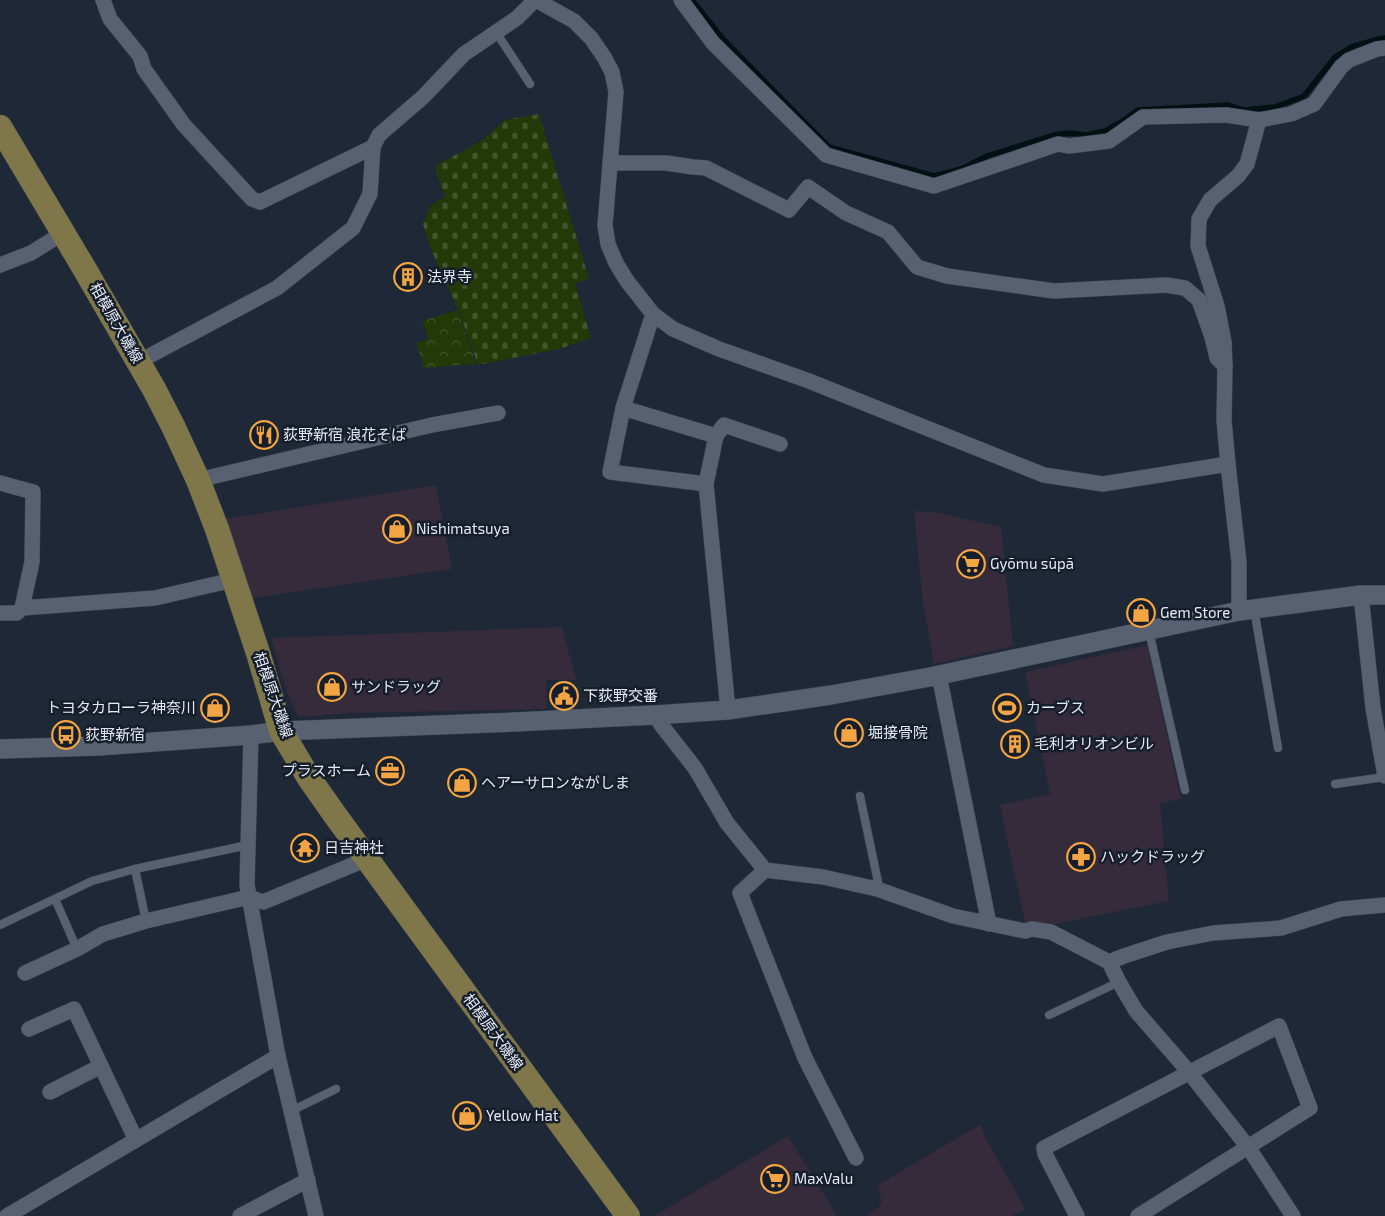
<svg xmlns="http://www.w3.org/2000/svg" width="1385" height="1216" font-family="'Exo 2','Noto Sans JP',sans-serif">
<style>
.commercial{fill:#352b3a}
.cemetery{fill:url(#cemetery-stones)}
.park{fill:url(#park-crowns)}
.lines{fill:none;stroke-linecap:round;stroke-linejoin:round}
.stream{stroke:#031013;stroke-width:5.5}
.service-casing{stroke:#3e4550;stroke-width:9}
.minor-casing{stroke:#3e4550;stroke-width:16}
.tertiary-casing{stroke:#3e4550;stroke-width:20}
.primary-casing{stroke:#3e4550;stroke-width:25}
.service{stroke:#576171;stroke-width:8}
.minor{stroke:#576171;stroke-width:15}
.tertiary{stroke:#576171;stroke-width:19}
.primary{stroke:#7f7649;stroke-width:24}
.labels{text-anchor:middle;stroke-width:5;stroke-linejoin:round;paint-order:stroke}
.poi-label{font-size:15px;fill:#e4eaf3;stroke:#161e2b;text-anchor:start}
.street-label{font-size:15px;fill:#e4eaf3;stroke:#161e2b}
</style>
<defs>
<pattern id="cemetery-stones" width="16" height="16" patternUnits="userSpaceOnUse" patternTransform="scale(1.25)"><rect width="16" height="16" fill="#233908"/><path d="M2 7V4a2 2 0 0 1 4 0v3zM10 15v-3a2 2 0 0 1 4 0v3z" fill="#43562c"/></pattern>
<pattern id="park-crowns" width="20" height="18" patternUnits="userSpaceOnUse" patternTransform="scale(1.25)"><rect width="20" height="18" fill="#233908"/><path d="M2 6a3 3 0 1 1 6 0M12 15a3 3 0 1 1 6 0" fill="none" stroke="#43562c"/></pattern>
</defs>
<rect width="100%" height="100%" fill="#1f2836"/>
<g class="commercial">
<polygon points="436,485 452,569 253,598 226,519"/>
<polygon points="914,511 934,512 1001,527 1013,646 934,664 923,603"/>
<polygon points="562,627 576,680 546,680 547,709 353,713 298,717 287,692 271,638"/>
<polygon points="1147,645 1181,799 1160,803 1169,901 1045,926 1025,923 1000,805 1050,794 1025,672"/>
<polygon points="981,1124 984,1135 1025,1209 1012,1216 867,1216 882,1204 878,1185"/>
<polygon points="788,1136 837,1216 654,1216"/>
</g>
<polygon class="cemetery" points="539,114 589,279 575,283 591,338 559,349 478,365 460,314 431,249 423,224 431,205 445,197 435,169 438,164 481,141 505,120"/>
<polygon class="park" points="457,310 461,319 476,364 424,368 416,343 428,339 423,321"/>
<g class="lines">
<polyline class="stream" points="692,0 723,39 829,147 934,176 961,169 987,156 1054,135 1070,133 1086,135 1105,131 1121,122 1138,110 1228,105 1244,110 1275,107 1304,96 1335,57 1351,47 1379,39 1385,38"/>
<defs>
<g id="service">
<polyline points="496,32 530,84"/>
<polyline points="1254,609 1278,748"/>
<polyline points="1149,631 1185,790"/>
<polyline points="1335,784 1385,777"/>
<polyline points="860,796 878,882 877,889"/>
<polyline points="135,869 146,921"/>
<polyline points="55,899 77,949"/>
<polyline points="0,925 92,881 135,869 248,845"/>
<polyline points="1049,1015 1119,982"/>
<polyline points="291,1111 336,1089"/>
</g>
<g id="minor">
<polyline points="103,0 110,19 140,56 144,69 184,125 252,199 260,202 373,147"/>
<polyline points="536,0 574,21 591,38 604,57 612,72 616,92 605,225 608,244 616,263 627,281 653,314 673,329 719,349 809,381 1044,475 1103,484 1228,464"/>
<polyline points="681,0 713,43 826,155 934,186 1058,144 1069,146 1109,141 1143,117 1226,115 1259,120 1291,114 1314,104 1341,67 1349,60 1377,49 1385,48"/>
<polyline points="610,163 666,163 693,167 706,168 789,210 808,187 846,213 888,232 917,267 947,276 1054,291 1166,285 1185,288 1199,300 1212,337 1217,358 1225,366"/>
<polyline points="0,265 31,253 63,233"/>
<polyline points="653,314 623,408 610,472 706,484 728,710"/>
<polyline points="138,362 277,288 353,228 370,194 373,147 379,135 423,97 464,54 517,18 535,0"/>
<polyline points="623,408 716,436 706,484"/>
<polyline points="716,436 724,425 780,444"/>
<polyline points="198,480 432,425 498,413"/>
<polyline points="0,483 33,492 32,562 22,608"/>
<polyline points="1361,595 1373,708 1385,776"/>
<polyline points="1239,611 1239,562 1228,464 1224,420 1225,366 1224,342 1217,306 1198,246 1199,219 1210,200 1238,176 1247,164 1259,120"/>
<polyline points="0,613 17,613 22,608 155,598 233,580"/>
<polyline points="939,675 989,924"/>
<polyline points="655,715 662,726 695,768 727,823 765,870 823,877 877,889 953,916 1025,931 1032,929 1051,932 1109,962 1119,982 1136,1011 1189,1072 1248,1147 1293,1216"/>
<polyline points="251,735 247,885 278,1056 316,1216"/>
<polyline points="765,870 740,893 805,1058 856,1158"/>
<polyline points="1109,962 1124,956 1167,942 1213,933 1281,928 1341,909 1385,905"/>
<polyline points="25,973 77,949 103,934 146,921 249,897 263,902 367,859"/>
<polyline points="29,1029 74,1009 136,1140"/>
<polyline points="50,1092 101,1066"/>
<polyline points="7,1216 278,1056"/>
<polyline points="240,1216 308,1180"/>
<polyline points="1077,1216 1045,1154 1044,1148 1279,1026 1310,1108 1138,1216"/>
</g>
<polyline id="tertiary" points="0,749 99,746 251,735 281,731 515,722 655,715 728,710 831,695 930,677 1239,611 1361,595 1385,595"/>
<polyline id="primary" points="0,127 84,268 154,389 173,426 198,480 217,529 259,656 281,731 309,778 335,815 628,1216"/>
</defs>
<use href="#service" class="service-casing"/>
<use href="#minor" class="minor-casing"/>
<use href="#tertiary" class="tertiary-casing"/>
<use href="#primary" class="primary-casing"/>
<use href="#service" class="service"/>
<use href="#minor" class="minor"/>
<use href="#tertiary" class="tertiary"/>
<use href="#primary" class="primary"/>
</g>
<defs>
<symbol id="building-ring" viewBox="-11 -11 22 22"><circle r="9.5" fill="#161e2b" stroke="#f2a542" stroke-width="1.5"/><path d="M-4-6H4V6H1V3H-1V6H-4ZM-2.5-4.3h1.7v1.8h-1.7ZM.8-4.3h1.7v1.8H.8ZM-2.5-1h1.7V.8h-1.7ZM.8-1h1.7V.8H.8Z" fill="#f2a542"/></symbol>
<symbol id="restaurant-ring" viewBox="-11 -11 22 22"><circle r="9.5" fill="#161e2b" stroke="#f2a542" stroke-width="1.5"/><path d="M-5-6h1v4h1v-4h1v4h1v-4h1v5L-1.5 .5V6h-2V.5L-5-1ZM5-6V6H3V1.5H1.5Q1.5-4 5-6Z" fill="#f2a542"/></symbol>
<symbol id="shop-ring" viewBox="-11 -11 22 22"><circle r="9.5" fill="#161e2b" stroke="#f2a542" stroke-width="1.5"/><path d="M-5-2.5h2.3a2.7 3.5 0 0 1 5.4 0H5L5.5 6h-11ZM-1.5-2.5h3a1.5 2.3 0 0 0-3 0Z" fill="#f2a542"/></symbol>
<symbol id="supermarket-ring" viewBox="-11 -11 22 22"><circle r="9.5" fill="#161e2b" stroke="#f2a542" stroke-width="1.5"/><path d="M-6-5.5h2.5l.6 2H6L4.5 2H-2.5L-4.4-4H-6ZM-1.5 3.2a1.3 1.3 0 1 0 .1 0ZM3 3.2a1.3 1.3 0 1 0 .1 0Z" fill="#f2a542"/></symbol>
<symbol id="civic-ring" viewBox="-11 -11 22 22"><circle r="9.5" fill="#161e2b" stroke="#f2a542" stroke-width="1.5"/><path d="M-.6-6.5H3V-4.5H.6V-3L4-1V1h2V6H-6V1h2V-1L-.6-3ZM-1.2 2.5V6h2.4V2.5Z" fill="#f2a542"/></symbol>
<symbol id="stadium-ring" viewBox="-11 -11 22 22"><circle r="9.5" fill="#161e2b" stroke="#f2a542" stroke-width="1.5"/><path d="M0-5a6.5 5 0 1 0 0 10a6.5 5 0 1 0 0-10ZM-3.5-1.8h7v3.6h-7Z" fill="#f2a542"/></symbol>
<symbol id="bus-ring" viewBox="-11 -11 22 22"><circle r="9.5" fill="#161e2b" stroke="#f2a542" stroke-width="1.5"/><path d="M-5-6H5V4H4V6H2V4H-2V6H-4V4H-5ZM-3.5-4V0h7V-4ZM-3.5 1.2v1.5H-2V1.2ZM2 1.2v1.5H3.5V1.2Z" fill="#f2a542"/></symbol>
<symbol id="office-ring" viewBox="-11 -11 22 22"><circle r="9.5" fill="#161e2b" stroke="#f2a542" stroke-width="1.5"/><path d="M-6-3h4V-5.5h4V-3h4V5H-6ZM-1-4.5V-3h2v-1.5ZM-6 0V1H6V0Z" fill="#f2a542"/></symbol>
<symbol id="temple-ring" viewBox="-11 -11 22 22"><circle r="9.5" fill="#161e2b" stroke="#f2a542" stroke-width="1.5"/><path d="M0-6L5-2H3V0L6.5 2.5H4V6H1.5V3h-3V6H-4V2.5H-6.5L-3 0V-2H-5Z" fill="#f2a542"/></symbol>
<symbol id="pharmacy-ring" viewBox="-11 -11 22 22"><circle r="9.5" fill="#161e2b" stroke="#f2a542" stroke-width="1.5"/><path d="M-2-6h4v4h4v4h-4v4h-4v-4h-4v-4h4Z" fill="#f2a542"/></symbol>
</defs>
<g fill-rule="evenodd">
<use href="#building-ring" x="392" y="261" width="32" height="32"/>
<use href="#restaurant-ring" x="248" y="419" width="32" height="32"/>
<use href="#shop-ring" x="381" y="513" width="32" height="32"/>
<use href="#supermarket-ring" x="955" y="548" width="32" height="32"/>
<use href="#shop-ring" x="1125" y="597" width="32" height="32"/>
<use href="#shop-ring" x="316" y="671" width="32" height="32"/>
<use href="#civic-ring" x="548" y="680" width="32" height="32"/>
<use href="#shop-ring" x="199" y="692" width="32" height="32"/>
<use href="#stadium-ring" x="991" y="692" width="32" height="32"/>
<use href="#shop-ring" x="833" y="717" width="32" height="32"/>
<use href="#bus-ring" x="50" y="719" width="32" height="32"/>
<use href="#building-ring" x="999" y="728" width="32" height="32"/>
<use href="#office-ring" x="374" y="755" width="32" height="32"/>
<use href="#shop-ring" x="446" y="767" width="32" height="32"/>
<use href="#temple-ring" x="289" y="832" width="32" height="32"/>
<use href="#pharmacy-ring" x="1065" y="841" width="32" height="32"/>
<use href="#shop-ring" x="451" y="1100" width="32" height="32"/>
<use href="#supermarket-ring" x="759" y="1163" width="32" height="32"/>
</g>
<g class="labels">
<g class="poi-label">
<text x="427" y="282">法界寺</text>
<text x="283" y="440">荻野新宿 浪花そば</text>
<text x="416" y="534">Nishimatsuya</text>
<text x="990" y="569">Gyōmu sūpā</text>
<text x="1160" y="618">Gem Store</text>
<text x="351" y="692">サンドラッグ</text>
<text x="583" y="701">下荻野交番</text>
<text x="196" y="713" text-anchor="end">トヨタカローラ神奈川</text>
<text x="1026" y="713">カーブス</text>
<text x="868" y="738">堀接骨院</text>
<text x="85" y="740">荻野新宿</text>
<text x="1034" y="749">毛利オリオンビル</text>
<text x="371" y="776" text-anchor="end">プラスホーム</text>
<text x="481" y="788">ヘアーサロンながしま</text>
<text x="324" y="853">日吉神社</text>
<text x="1100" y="862">ハックドラッグ</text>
<text x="486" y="1121">Yellow Hat</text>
<text x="794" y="1184">MaxValu</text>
</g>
<g class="street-label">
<text transform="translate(116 323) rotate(60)" y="5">相模原大磯線</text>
<text transform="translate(273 695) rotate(71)" y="5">相模原大磯線</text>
<text transform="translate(493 1032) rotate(54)" y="5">相模原大磯線</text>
</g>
</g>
</svg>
